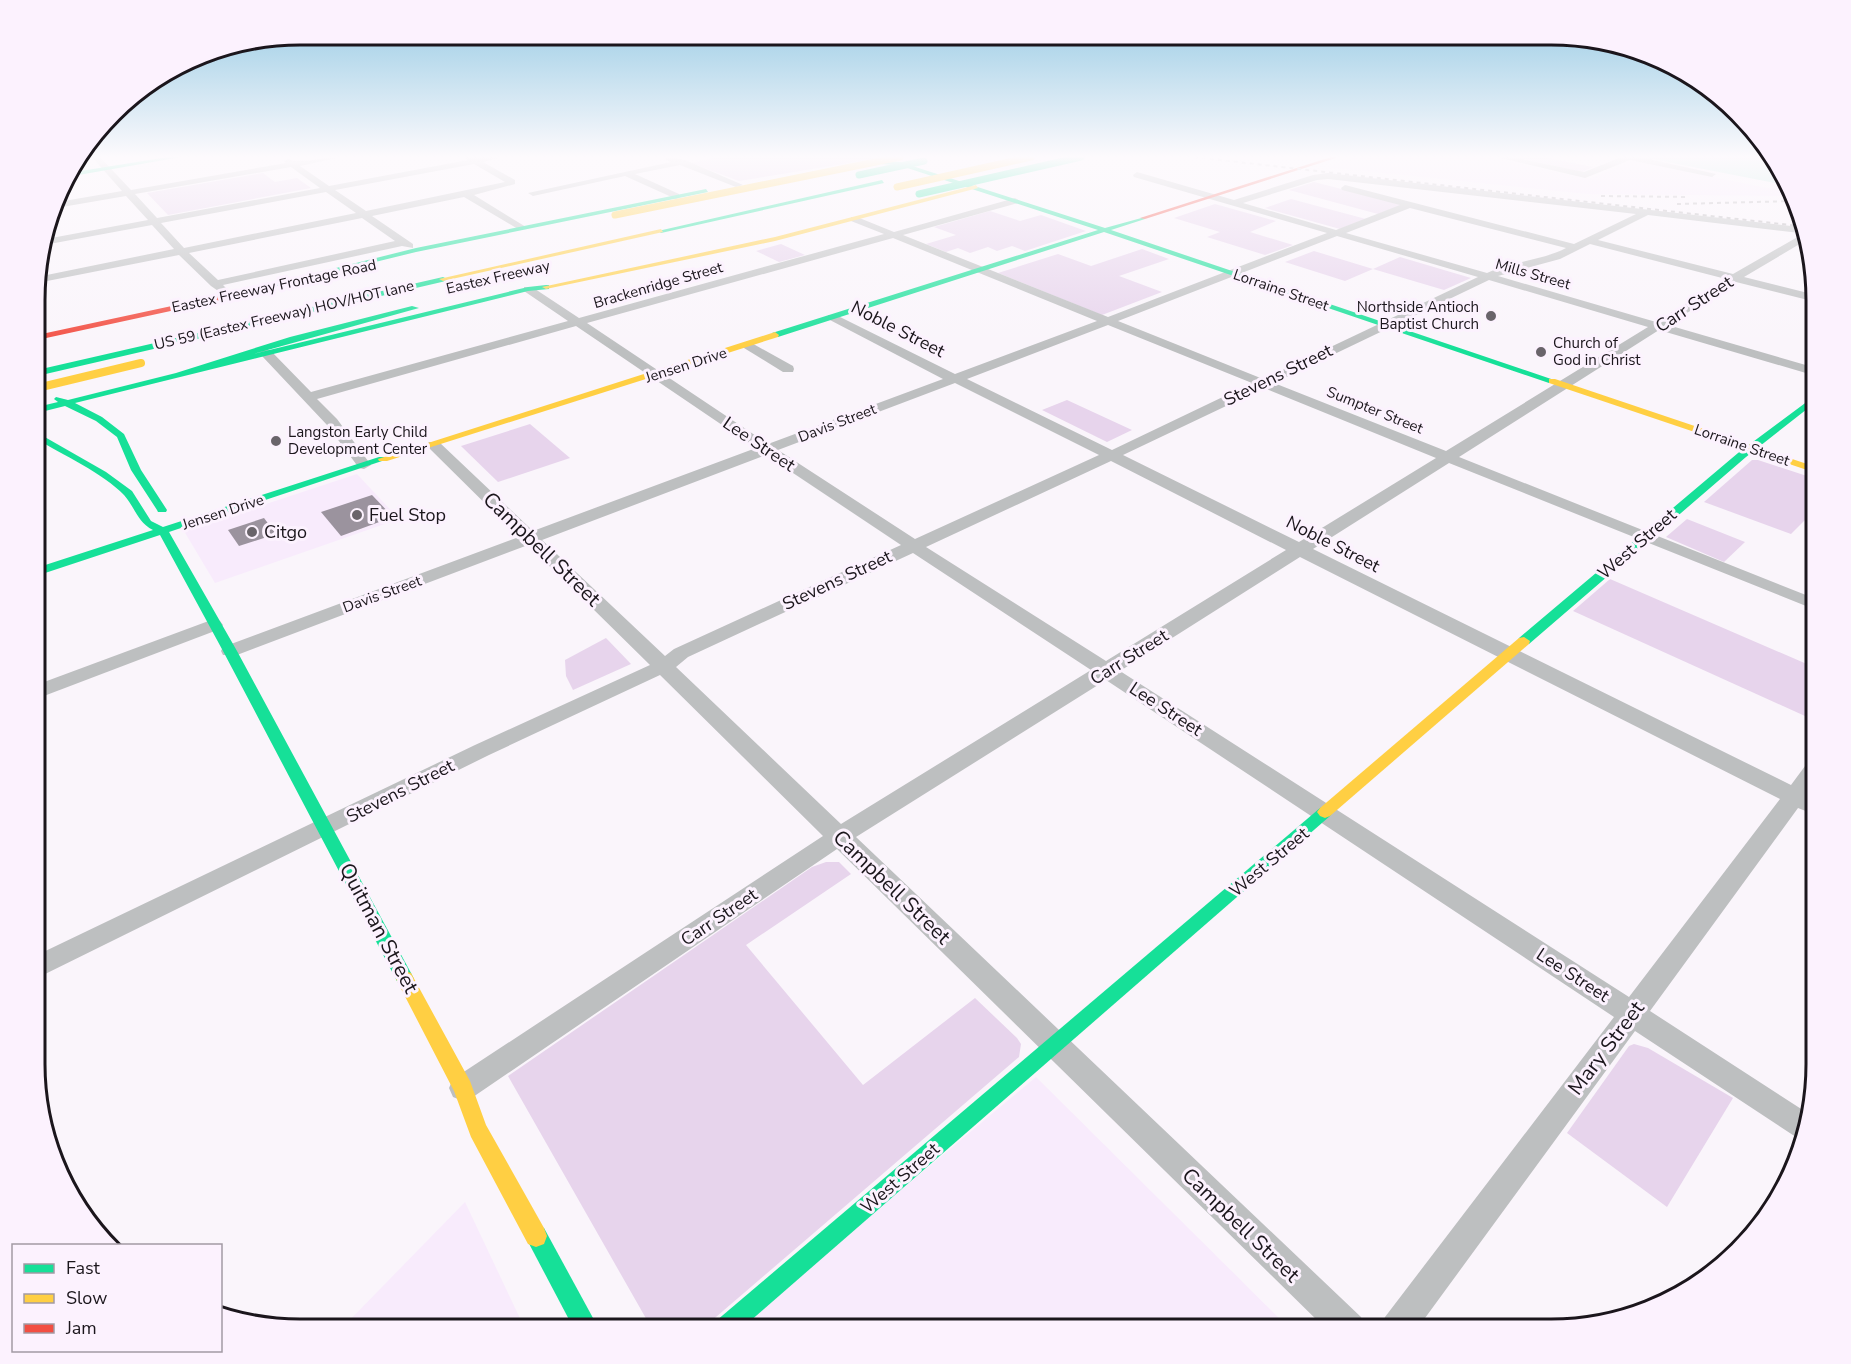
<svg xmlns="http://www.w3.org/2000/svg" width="1851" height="1364" font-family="'Nunito Sans',sans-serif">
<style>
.built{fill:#f8ebfc}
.green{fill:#e7d4ec}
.water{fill:#b5e8db}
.building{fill:#9b939e}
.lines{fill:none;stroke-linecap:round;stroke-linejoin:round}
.street{fill:#bdbfc0;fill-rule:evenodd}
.fast{fill:#16e098;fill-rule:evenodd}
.slow{fill:#ffcf43;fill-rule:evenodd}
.jam{fill:#f24e42;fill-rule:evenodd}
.rail{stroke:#b3b1b4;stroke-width:2;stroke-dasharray:4 4;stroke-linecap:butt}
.fast-bridge{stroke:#16e098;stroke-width:7}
.slow-bridge-far1{stroke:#ffcf43;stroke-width:7}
.slow-bridge{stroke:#ffcf43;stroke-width:8}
.poi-dot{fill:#69646a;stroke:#fcf2fe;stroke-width:2}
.labels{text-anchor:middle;stroke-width:6;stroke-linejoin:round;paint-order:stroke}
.far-street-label{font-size:15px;fill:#1b161c;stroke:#fcf2fe}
.far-poi-label{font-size:15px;fill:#1b161c;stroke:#fcf2fe;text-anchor:start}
.street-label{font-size:18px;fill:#1b161c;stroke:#fcf2fe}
.poi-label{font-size:18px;fill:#1b161c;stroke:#fcf2fe;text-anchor:start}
.near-street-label{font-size:21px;fill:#1b161c;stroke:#fcf2fe}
.rim{fill:none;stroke:#1b161c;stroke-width:3}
</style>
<rect width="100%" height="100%" fill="#faf5fb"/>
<g class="built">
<polygon points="1356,157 1486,157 1589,179 1633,161 1792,193 1792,196 1587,194 1327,167"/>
<polygon points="357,474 399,519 215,583 184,531"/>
<polygon points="1036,1077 1290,1329 735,1329"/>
<polygon points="465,1202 525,1329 341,1329"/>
</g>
<g class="green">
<polygon points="718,157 885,157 739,181 691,163"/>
<polygon points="1522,157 1543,157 1593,167 1582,172 1519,158"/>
<polygon points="263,173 275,182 297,178 311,188 168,215 147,193"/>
<polygon points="1314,182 1400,204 1401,206 1378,214 1289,190"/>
<polygon points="1291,199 1366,219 1340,229 1265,208"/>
<polygon points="1215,204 1276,221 1250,232 1293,245 1265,255 1207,237 1220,232 1174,218"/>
<polygon points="990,211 1020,221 1041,215 1086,231 1025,251 1012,246 997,251 988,247 970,253 958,248 946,252 926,244 956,235 934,227"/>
<polygon points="781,244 805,255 779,262 756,251"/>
<polygon points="1142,249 1169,259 1119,276 1162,292 1102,315 998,273 1058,254 1091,266"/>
<polygon points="1314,251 1373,269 1400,257 1471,278 1444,290 1373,269 1345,281 1285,262"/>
<polygon points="1067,400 1132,430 1107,442 1042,410"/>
<polygon points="530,424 570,458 498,482 461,446"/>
<polygon points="1752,460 1758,460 1816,479 1816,509 1791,534 1704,502"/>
<polygon points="1687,519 1745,542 1724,562 1666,537"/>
<polygon points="1610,579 1816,668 1816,721 1573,611"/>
<polygon points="606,638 631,664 573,690 566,676 565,660"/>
<polygon points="826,862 839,862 851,874 746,945 863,1085 975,998 1017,1038 1021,1044 1019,1057 702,1329 652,1329 508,1076 812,867"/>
<polygon points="1634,1044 1648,1048 1733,1098 1667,1207 1567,1133 1629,1046"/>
</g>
<polygon class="water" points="1642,157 1769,157 1790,186"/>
<g class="building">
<polygon points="372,495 393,517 341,536 321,512"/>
<polygon points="264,518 276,534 239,546 228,530"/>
</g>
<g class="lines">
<g class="street">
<path d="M 92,157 L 100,157 L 131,190 L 286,163 L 284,161 L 288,159 C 303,164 324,157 341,157 L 300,166 L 329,186 L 468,160 L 464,157 L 502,157 L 483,162 L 515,180 L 515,184 L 474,195 L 526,227 L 518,229 L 464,197 L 372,216 L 413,244 L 413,248 L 402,246 L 223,285 L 230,292 L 224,295 L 211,286 L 179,255 L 37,283 L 37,277 L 174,249 L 152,225 L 44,245 L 46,239 L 148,220 L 126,196 L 56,208 L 58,202 L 122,191 ZM 474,164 L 505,182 L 366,211 L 335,190 ZM 291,167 L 320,188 L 157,218 L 135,194 ZM 326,192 L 356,213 L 184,248 L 161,223 ZM 362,218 L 395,241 L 218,280 L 189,253 Z"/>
<polygon points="666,157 685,160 743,185 736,187 680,165 635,174 679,194 679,198 676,199 625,176 533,196 528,193 671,162 666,160"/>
<polygon points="1497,157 1512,157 1584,172 1622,157 1640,157 1716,174 1712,177 1630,160 1585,178"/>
<path d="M 1137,172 L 1234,200 L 1313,175 L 1328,173 L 1800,227 L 1800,233 L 1648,215 L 1598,240 L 1733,274 L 1801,235 L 1803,242 L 1744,277 L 1816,295 L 1816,302 L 1736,282 L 1668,325 L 1816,368 L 1816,376 L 1659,330 L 1459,457 L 1816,599 L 1816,610 L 1449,463 L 1313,549 L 1791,785 L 1808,762 L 1816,759 L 1816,783 L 1808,793 L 1816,797 L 1816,815 L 1798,808 L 1650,1011 L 1809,1114 L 1802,1141 L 1635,1031 L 1417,1329 L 1380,1329 L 1385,1317 L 1614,1017 L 1106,680 L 856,837 L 1361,1317 L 1366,1329 L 1326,1329 L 837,849 L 473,1097 L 463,1101 L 453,1097 L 449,1088 L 453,1079 L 823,836 L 660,675 L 489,755 L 35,979 L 35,956 L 475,745 L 650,665 L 528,545 L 237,655 L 223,655 L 221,651 L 223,647 L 519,537 L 429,448 L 427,445 L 429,442 L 439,442 L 533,531 L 756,448 L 576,326 L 317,399 L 337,419 L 371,465 L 364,469 L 359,468 L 327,425 L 262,356 L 260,353 L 262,350 L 270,350 L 311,392 L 568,321 L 524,291 L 524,287 L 532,287 L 579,318 L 884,234 L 851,221 L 851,217 L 857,217 L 894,232 L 1015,198 L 1020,201 L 1018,203 L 903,235 L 1108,317 L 1327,233 L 1134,177 L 1133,175 ZM 1328,179 L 1636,214 L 1574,244 L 1345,185 L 1341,188 L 1342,190 L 1400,205 L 1336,230 L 1243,203 L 1317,180 ZM 1410,208 L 1566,248 C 1541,261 1512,261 1487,273 L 1346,233 ZM 1337,236 L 1478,277 L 1263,379 L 1118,321 ZM 893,238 L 1097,321 L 955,374 L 836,315 L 828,315 L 828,319 L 943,379 L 768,444 L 587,323 ZM 1590,244 L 1726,279 L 1656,322 L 1498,276 L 1560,259 ZM 1489,280 L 1648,327 L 1446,451 L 1274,383 ZM 1108,325 L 1252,383 L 1112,450 L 967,379 ZM 955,383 L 1099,455 L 915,539 L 778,450 ZM 1264,388 L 1436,458 L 1299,542 L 1123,455 ZM 766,455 L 901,545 L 674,649 L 665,656 L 542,540 ZM 1111,461 L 1286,550 L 1106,661 L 926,547 ZM 913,553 L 1091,670 L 841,824 L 676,667 L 688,657 ZM 1300,557 L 1780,799 L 1629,997 L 1120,671 Z"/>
<polygon points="748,341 793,366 794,369 793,372 783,372 744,348 742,345"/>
<polygon points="214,619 220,621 223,625 220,629 36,699 36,685"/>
</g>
<g class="fast">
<polygon points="168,157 181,157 67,177 68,173"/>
<polygon points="882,161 900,162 1105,228 1145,217 1145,219 1111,230 1557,381 1549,383 1104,232 778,337 772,337 772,333 1098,230 898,165 880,164"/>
<polygon points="882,180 884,183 661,233 658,231"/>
<polygon points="706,189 708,192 416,252 228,298 224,296 416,248"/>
<polygon points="443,277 447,279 446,281 37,376 37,370"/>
<polygon points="546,285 549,285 549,289 528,291 75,403 102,417 124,434 141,470 167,510 166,512 158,512 157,510 131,470 117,437 96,421 65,406 37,413 37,407 58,402 54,399 56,397 68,400 176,373 290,337 412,306 419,308 253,354 528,287"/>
<polygon points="1816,395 1816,402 1746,457 1529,644 1519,644 1518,641 1519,638 1738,453"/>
<path d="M 36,432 L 106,472 L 132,491 L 151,521 L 163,527 L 379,457 L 387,457 L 388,459 L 169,532 L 237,651 L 411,973 L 414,979 L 411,985 L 405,987 L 399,985 L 223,651 L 160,535 L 36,576 L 36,568 L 153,530 C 137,522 135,507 124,495 C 104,474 62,454 36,439 Z"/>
<polygon points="1325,806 1330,808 1333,812 1330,816 741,1329 712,1329 716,1321 1320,808"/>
<polygon points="536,1225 544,1228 599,1329 574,1329 525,1236 528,1228"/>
</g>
<g class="slow">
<polygon points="976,185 978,188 775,241 546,289 542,287 775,237"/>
<polygon points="661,229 663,232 443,281 439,279"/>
<polygon points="775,332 779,335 778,337 387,461 379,461 378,459"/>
<polygon points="1549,379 1555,379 1816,467 1816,473 1549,383"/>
<polygon points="1524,637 1530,641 1529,644 1330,816 1325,818 1320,816 1317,812 1320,808 1519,638"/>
<polygon points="405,971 411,973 470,1081 486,1125 544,1228 547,1236 544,1244 536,1247 528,1244 471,1137 454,1091 396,979 399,973"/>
</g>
<g class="jam">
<polygon points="1331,157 1339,157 1145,219 1140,218"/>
<polygon points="246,290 250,292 249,294 37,340 37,335"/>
</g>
<g class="rail">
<polyline points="1194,157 1799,226"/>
<polyline points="1601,196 1688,197"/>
<polyline points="1677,204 1794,201"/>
</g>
<g class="fast-bridge">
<polyline points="859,175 924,161"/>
<polyline points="919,194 1081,157"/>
</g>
<g class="slow-bridge-far1">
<polyline points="897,187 1031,157"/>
<polyline points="615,215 900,157"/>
</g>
<polyline class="slow-bridge" points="37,388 141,363"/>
</g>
<linearGradient id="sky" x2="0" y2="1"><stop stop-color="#93c9e3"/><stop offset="0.45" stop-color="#fdfafd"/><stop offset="1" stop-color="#fdfafd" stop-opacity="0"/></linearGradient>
<rect width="1851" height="348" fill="url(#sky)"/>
<g class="poi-dot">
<circle cx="1491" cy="316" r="6"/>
<circle cx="1541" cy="352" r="6"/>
<circle cx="276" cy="441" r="6"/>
<circle cx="357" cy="515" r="6"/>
<circle cx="252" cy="532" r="6"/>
</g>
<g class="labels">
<g class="far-street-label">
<text transform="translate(1533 274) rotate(16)" y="5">Mills Street</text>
<text transform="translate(498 277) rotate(-13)" y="5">Eastex Freeway</text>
<text transform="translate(658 285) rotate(-16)" y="5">Brackenridge Street</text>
<text transform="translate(274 286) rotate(-12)" y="5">Eastex Freeway Frontage Road</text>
<text transform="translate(1281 290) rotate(19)" y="5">Lorraine Street</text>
<text transform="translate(284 315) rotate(-13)" y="5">US 59 (Eastex Freeway) HOV/HOT lane</text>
<text transform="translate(686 365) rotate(-18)" y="5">Jensen Drive</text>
<text transform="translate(1375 410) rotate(22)" y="5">Sumpter Street</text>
<text transform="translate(837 423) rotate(-21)" y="5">Davis Street</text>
<text transform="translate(1742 445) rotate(19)" y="5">Lorraine Street</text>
<text transform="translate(223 512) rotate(-18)" y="5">Jensen Drive</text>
<text transform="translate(382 594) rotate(-20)" y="5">Davis Street</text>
</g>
<g class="far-poi-label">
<text x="1479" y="312" text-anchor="end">Northside Antioch<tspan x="1479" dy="17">Baptist Church</tspan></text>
<text x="1553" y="348">Church of<tspan x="1553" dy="17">God in Christ</tspan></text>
<text x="288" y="437">Langston Early Child<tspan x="288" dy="17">Development Center</tspan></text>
</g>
<g class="street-label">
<text transform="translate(1694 304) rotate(-33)" y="6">Carr Street</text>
<text transform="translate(898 329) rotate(27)" y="6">Noble Street</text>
<text transform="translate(1278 375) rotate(-26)" y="6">Stevens Street</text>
<text transform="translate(759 444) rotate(34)" y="6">Lee Street</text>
<text transform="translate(1333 544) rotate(27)" y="6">Noble Street</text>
<text transform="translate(1637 544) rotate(-41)" y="6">West Street</text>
<text transform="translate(837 580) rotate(-25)" y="6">Stevens Street</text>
<text transform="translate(1129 657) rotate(-32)" y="6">Carr Street</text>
<text transform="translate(1166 709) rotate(33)" y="6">Lee Street</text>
<text transform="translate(400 791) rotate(-27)" y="6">Stevens Street</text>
<text transform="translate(1269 862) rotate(-40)" y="6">West Street</text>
<text transform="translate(719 917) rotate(-34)" y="6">Carr Street</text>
<text transform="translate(1573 975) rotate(33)" y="6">Lee Street</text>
<text transform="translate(900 1178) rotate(-41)" y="6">West Street</text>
</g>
<g class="poi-label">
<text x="369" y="521">Fuel Stop</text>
<text x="264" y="538">Citgo</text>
</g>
<g class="near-street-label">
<text transform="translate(542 549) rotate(44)" y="7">Campbell Street</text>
<text transform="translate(892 887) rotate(44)" y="7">Campbell Street</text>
<text transform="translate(379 928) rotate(62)" y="7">Quitman Street</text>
<text transform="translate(1606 1048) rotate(-53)" y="7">Mary Street</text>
<text transform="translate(1241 1225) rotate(44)" y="7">Campbell Street</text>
</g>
</g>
<path d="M0 0H1851V1364H0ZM300 45H1551A255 255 0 0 1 1806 300V1064A255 255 0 0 1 1551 1319H300A255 255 0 0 1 45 1064V300A255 255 0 0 1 300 45Z" fill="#fcf2fe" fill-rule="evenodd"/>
<path class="rim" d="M300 45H1551A255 255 0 0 1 1806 300V1064A255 255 0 0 1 1551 1319H300A255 255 0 0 1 45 1064V300A255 255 0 0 1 300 45Z"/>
<rect x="12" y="1244" width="210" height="108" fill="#fcf2fe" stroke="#a29aa4" stroke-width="1.5"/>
<rect x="24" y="1264" width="30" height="9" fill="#16e098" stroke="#a29aa4" stroke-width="1.5"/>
<text x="66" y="1274" font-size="18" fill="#1b161c">Fast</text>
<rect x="24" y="1294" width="30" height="9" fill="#ffcf43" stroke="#a29aa4" stroke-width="1.5"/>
<text x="66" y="1304" font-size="18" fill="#1b161c">Slow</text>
<rect x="24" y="1324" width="30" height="9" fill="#f24e42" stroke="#a29aa4" stroke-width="1.5"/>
<text x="66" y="1334" font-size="18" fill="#1b161c">Jam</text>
</svg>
